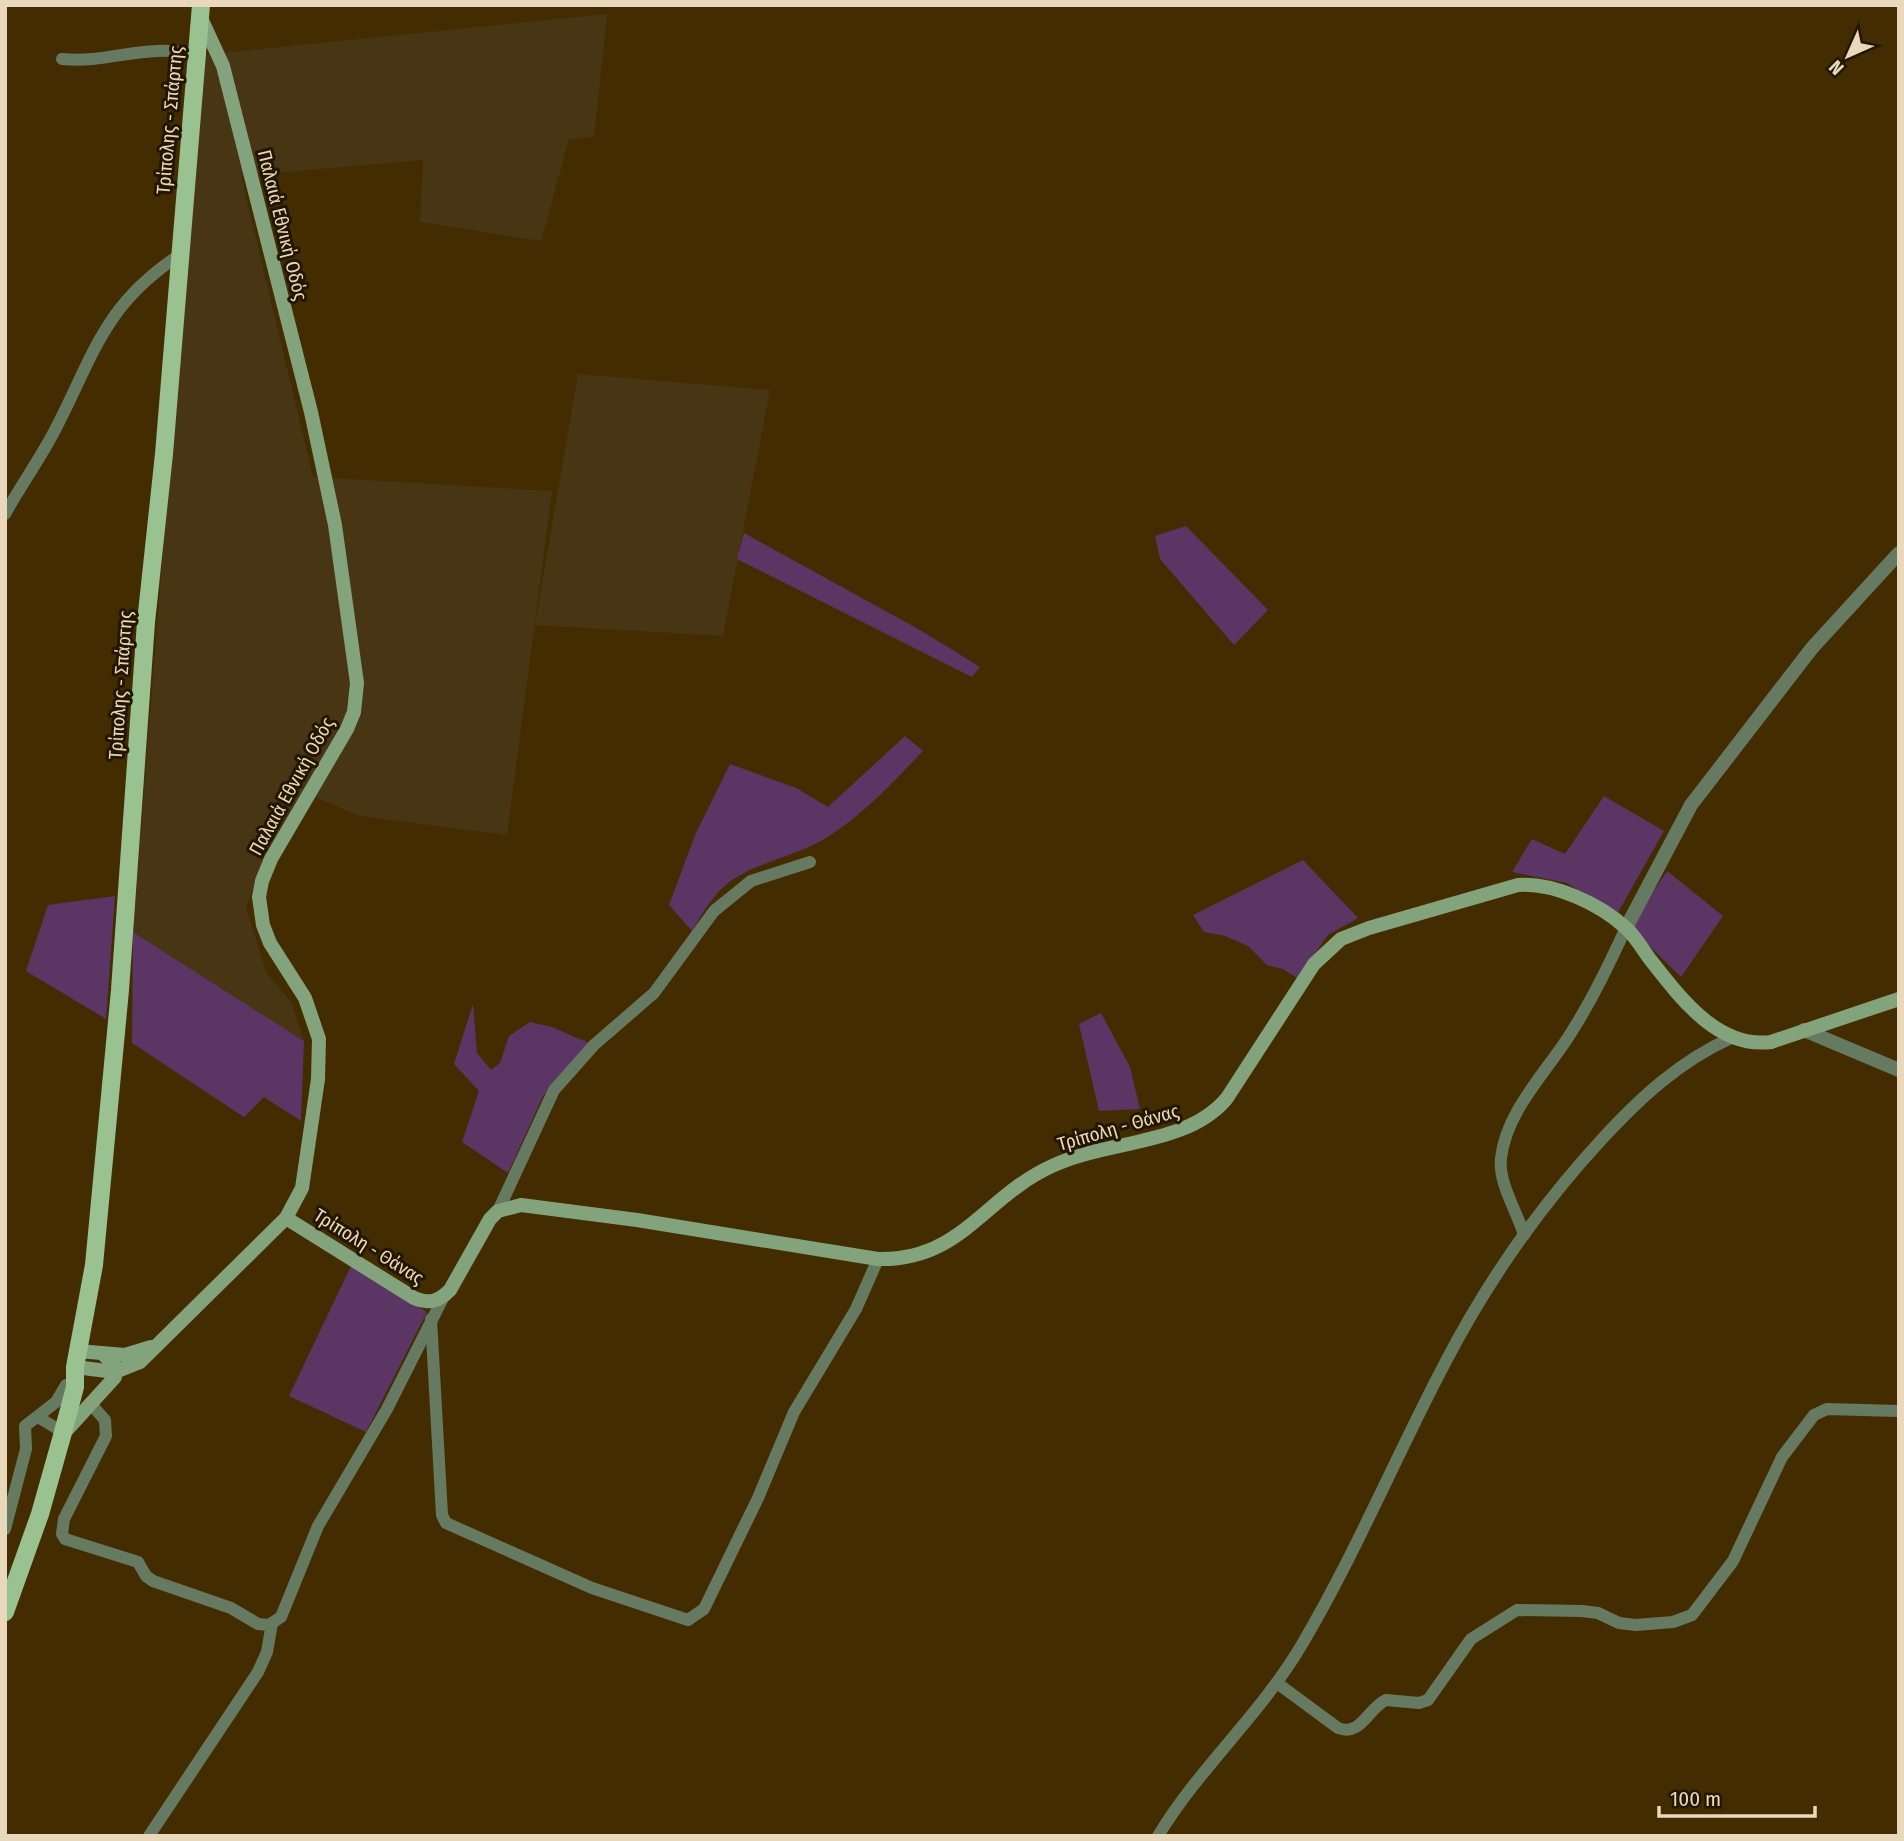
<svg xmlns="http://www.w3.org/2000/svg" width="1904" height="1841" font-family="'Fira Sans Condensed',sans-serif">
<style>
.built{fill:#473513}
.green{fill:#5b3563}
.lines{fill:none;stroke-linecap:round;stroke-linejoin:round}
.minor{stroke:#667a62;stroke-width:12}
.tertiary{stroke:#667a62;stroke-width:14}
.secondary{stroke:#83a37c;stroke-width:14}
.primary{stroke:#99c290;stroke-width:18}
.labels{text-anchor:middle;stroke-width:6;stroke-linejoin:round;paint-order:stroke}
.street-label{font-size:19px;fill:#e9d8bc;stroke:#231702}
</style>
<rect width="100%" height="100%" fill="#432d00"/>
<g class="built">
<polygon points="607,14 594,137 569,139 541,241 420,222 423,160 241,176 313,477 552,491 507,835 360,816 315,797 266,850 246,908 266,972 291,1002 304,1041 133,932 202,55"/>
<polygon points="578,374 770,390 723,636 535,625"/>
</g>
<g class="green">
<polygon points="1186,526 1268,610 1234,645 1160,559 1155,536"/>
<polygon points="744,533 920,630 980,667 972,677 737,559"/>
<path d="M 905,736 L 923,751 C 895,780 868,810 835,832 C 803,855 769,858 737,877 C 716,889 704,911 692,931 L 669,905 L 695,835 L 730,764 L 796,788 L 828,807 Z"/>
<polygon points="1604,796 1664,831 1616,916 1567,883 1512,872 1532,839 1565,854"/>
<polygon points="1303,860 1358,918 1328,935 1297,978 1283,969 1267,965 1248,946 1225,936 1204,932 1193,915"/>
<polygon points="1667,871 1723,916 1681,977 1630,927"/>
<polygon points="115,896 106,1019 26,971 48,905"/>
<polygon points="133,932 304,1041 301,1121 264,1097 244,1117 132,1043"/>
<polygon points="473,1004 477,1053 491,1070 500,1063 509,1036 530,1022 552,1027 589,1043 543,1096 508,1173 462,1142 479,1091 454,1064"/>
<polygon points="1101,1013 1130,1067 1140,1109 1099,1111 1079,1024"/>
<polygon points="351,1266 427,1312 366,1432 289,1396"/>
</g>
<g class="lines">
<g class="minor">
<path d="M 62,59 C 112,64 147,41 196,56"/>
<path d="M 5,514 C 21,485 40,459 55,430 C 94,355 103,306 178,256"/>
<polyline points="498,1211 554,1090 594,1045 654,993 714,911 751,881 810,862"/>
<path d="M 1524,1235 C 1517,1211 1498,1183 1501,1158 C 1507,1108 1550,1069 1574,1028 C 1594,996 1610,962 1626,928"/>
<polyline points="431,1319 442,1515 446,1523 592,1588 688,1620 704,1609 758,1498 794,1412 856,1309 878,1259"/>
<polyline points="90,1403 105,1420 106,1436 64,1519 62,1534 65,1539 138,1562 146,1576 153,1581 231,1608 258,1624 269,1625 281,1617 318,1526 387,1409 443,1298"/>
<polyline points="38,1417 56,1428"/>
<polyline points="5,1529 26,1449 25,1426 56,1402 66,1385"/>
<path d="M 1277,1683 L 1338,1728 C 1361,1737 1368,1708 1386,1700 L 1419,1703 L 1428,1700 L 1471,1639 L 1517,1610 L 1582,1611 L 1598,1613 L 1619,1623 L 1636,1625 L 1673,1622 L 1692,1615 L 1733,1561 L 1782,1457 L 1814,1415 L 1827,1409 L 1899,1411"/>
<polyline points="149,1836 258,1672 267,1652 272,1623"/>
<path d="M 1158,1836 C 1199,1768 1260,1715 1301,1646 C 1355,1555 1396,1456 1445,1363 C 1487,1282 1541,1205 1603,1138 C 1641,1097 1680,1061 1731,1038"/>
</g>
<g class="tertiary">
<polyline points="1626,928 1691,805 1812,648 1899,553"/>
<polyline points="1804,1030 1899,1070"/>
</g>
<g class="secondary">
<path d="M 286,1218 L 414,1298 C 429,1304 438,1302 450,1290 L 490,1219 L 498,1211 L 521,1205 L 637,1220 L 878,1259 C 961,1261 984,1197 1052,1166 C 1106,1140 1188,1146 1227,1098 L 1314,964 L 1341,939 L 1369,928 L 1518,885 C 1553,882 1600,904 1626,928 C 1635,936 1642,948 1649,958 C 1679,996 1717,1049 1771,1042 L 1899,999"/>
<polyline points="78,1351 125,1355 151,1347"/>
<polyline points="75,1367 115,1372 140,1362 286,1218 302,1188 318,1079 319,1039 305,998 270,943 263,925 259,897 262,881 271,859 347,729 354,712 357,683 335,525 311,412 223,66 200,16"/>
<polyline points="65,1432 115,1377 114,1365 104,1355"/>
</g>
<polyline class="primary" points="5,1612 40,1514 62,1436 75,1387 75,1367 94,1265 120,990 146,622 164,454 201,5"/>
</g>
<g class="labels">
<g class="street-label">
<text transform="translate(169 120) rotate(-85)" y="7">Τρίπολης - Σπάρτης</text>
<text transform="translate(283 225) rotate(76)" y="7">Παλαιά Εθνική Οδός</text>
<text transform="translate(120 685) rotate(-86)" y="7">Τρίπολης - Σπάρτης</text>
<text transform="translate(291 786) rotate(-61)" y="7">Παλαιά Εθνική Οδός</text>
<text transform="translate(1118 1127) rotate(-16)" y="7">Τρίπολη - Θάνας</text>
<text transform="translate(369 1246) rotate(32)" y="7">Τρίπολη - Θάνας</text>
</g>
</g>
<rect width="1904" height="1841" fill="none" stroke="#e9d8bc" stroke-width="14"/>
<g transform="translate(1848 56) rotate(225)" stroke="#231702" stroke-width="5" paint-order="stroke">
<path d="M0-5L12 26L0 18L-12 26Z" fill="#e9d8bc"/>
<text y="-10" font-size="19" font-weight="bold" text-anchor="middle" fill="#e9d8bc">N</text>
</g>
<path d="M1659 1806v10h156v-10" fill="none" stroke="#e9d8bc" stroke-width="3.5"/>
<text x="1670" y="1806" font-size="21" fill="#e9d8bc" stroke="#231702" stroke-width="5" paint-order="stroke">100 m</text>
</svg>
